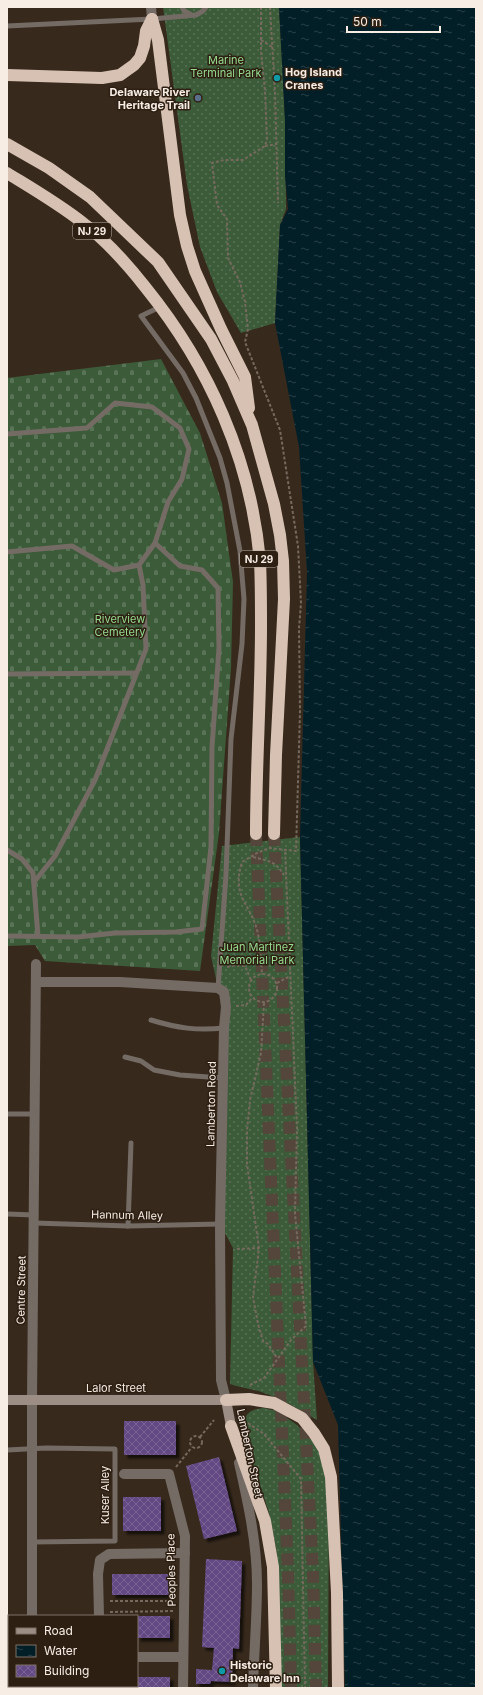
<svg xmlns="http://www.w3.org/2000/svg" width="483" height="1695" font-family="Inter,sans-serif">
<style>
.grass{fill:url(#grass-dots)}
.cemetery{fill:url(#cemetery-stones)}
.water{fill:url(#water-ripples)}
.building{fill:url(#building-cross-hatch);filter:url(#shadow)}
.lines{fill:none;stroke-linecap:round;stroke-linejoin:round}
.motorway-tunnel{stroke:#54463a;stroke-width:12;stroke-dasharray:12 6;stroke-linecap:butt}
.path{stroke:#766a5e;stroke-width:2;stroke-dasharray:3 2;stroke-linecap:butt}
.service{stroke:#746b65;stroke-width:5}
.minor{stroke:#746b65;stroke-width:10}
.tertiary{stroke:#746b65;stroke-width:10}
.secondary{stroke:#9c8e85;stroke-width:10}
.motorway{stroke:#d7c1b3;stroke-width:12}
.culture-dot{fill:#0f9aa8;stroke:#2d1f12;stroke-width:1.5}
.service-dot{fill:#5c6f8a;stroke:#2d1f12;stroke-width:1.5}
.labels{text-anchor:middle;stroke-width:3;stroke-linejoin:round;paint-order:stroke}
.shield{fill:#2d1f12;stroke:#baafa6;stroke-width:1}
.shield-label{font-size:10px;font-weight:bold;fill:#f7ede5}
.park-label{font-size:11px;fill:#96db8f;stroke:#2d1f12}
.poi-label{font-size:11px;font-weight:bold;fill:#f7ede5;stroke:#2d1f12;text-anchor:start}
.street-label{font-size:11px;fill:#f7ede5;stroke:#2d1f12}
</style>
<defs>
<pattern id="grass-dots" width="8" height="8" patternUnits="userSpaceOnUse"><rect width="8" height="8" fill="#3c5b39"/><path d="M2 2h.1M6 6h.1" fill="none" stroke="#597356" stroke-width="1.8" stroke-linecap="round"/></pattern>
<pattern id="cemetery-stones" width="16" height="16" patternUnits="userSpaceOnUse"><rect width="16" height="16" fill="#3c5b39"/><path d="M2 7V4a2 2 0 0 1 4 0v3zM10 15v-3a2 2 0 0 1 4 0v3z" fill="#597356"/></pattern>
<pattern id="water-ripples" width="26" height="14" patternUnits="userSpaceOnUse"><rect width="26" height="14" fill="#021f28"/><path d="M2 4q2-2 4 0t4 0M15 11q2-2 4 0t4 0" fill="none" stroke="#284047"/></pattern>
<pattern id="building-cross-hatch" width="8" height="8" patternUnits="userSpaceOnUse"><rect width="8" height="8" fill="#644a84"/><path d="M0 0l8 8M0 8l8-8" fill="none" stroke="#7b6495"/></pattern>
<filter id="shadow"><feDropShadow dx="3.5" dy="3.5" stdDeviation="1" flood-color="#0009"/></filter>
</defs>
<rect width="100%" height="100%" fill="#37291c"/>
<g class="grass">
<polygon points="163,7 279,7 285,120 286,209 280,225 275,323 241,333 217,292 200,247 187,185"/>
<path d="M 300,837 L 313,1362 L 317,1420 C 299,1409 284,1400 264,1393 C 253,1389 241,1388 230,1384 L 233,1248 L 220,1224 L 226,1007 L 218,988 L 211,956 L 222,846 Z"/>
<path d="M 264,1408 L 277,1411 L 297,1425 L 318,1447 L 329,1491 L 328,1688 L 281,1688 L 280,1618 L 276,1548 L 269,1513 L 242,1428 C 245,1414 249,1409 264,1408 Z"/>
</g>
<polygon class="cemetery" points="161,359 200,433 222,503 233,582 231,668 219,833 200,971 45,961 35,945 7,946 7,378"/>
<polygon class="water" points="279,7 476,7 476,1688 345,1688 338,1425 313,1362 300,837 307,572 299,447 275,323 280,225 288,209 285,176 285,120"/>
<g class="building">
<rect x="124" y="1421" width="52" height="34"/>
<polygon points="219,1457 237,1531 204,1539 186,1466"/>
<rect x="123" y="1497" width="38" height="34"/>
<polygon points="206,1559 242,1561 239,1649 233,1648 232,1682 211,1681 210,1684 196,1684 196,1669 212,1670 214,1648 202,1647"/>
<rect x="112" y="1574" width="58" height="21"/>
<rect x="137" y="1616" width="33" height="22"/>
<rect x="137" y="1677" width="33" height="11"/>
</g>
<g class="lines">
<g class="motorway-tunnel">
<polyline points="256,834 288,1572 291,1688"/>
<polyline points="274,834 313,1573 316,1688"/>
</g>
<g class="path">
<path d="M 261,7 L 261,51 L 265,91 L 267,139 L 265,146 L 243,160 L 224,160 L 212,163 L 217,205 L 227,219 L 228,258 L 240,282 L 245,302 L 248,329 L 245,342 L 280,430 L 298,546 L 301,603 L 299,628 L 300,712 L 296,851 L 269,848 L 257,853 L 242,862 C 231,899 251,902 258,934 C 261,947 261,961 262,974"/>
<polyline points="270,7 275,92 278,203"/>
<polyline points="261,40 272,47"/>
<polyline points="265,146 277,144"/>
<path d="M 253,857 C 269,861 275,861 284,875"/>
<polyline points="227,967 236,965 245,966 251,980"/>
<circle cx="263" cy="988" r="14"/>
<polyline points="277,983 290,976"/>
<polyline points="264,1003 261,1053 250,1100 247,1131 247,1164 259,1248 253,1297 258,1324 263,1341 268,1344 277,1358"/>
<polyline points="236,1006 246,1005 252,998"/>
<polyline points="237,1249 259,1248"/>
<polyline points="250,1385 264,1378 291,1340 306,1326 295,1214 297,1128 285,849"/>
<polyline points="248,1423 264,1434 301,1479 305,1688"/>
<circle cx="196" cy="1442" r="6"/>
<polyline points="200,1437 214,1420"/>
<polyline points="176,1467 192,1447"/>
<polyline points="110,1601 173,1601"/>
<polyline points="110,1612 173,1611"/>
</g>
<g class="service">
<polyline points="182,7 184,11 190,14"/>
<polyline points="7,26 152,19 196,15 203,11 206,7"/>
<polyline points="160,307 141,316 183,373 196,398 220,458 227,483 240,551 244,599 242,644 231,739 226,875 218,988"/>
<polyline points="7,434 87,428 115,403 152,407 180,428 189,449 182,479 168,502 155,543"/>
<polyline points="7,552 72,546 114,570 139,565 155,543 180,566 202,570 218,588 219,648 212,747 211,847 202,929 176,932 115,933 78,937 7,936"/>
<polyline points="7,674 136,673"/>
<polyline points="7,850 22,859 33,873 38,936"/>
<polyline points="34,882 55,856 95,780 146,649 143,585 139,565"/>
<path d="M 151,1020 C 177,1028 197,1031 224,1028"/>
<polyline points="125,1057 141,1061 154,1070 180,1075 223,1078"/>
<polyline points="7,1114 36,1114"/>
<polyline points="7,1214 34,1215"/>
<polyline points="34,1223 128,1226 220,1224"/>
<polyline points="128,1226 131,1143"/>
<polyline points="7,1450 46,1448 115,1449 115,1541 32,1542"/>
</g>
<g class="minor">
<polyline points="37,982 120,982 218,988 224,992 226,1007 224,1028 220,1224 221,1380 226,1400"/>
<path d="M 239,1463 C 248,1503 257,1543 257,1584 C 257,1618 254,1653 253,1688"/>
<polyline points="124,1474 169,1474 185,1536 183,1688"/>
<polyline points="99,1616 98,1574 100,1560 109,1554 185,1553"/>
<polyline points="137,1657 183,1657"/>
<polyline points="100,1686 100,1688"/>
</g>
<g class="tertiary">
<polyline points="151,7 152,19"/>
<polyline points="32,1616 32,1400 36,964"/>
<polyline points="33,1686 33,1688"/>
</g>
<polyline class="secondary" points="7,1400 226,1400 231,1426"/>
<g class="motorway">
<polyline points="152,19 158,40 180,215 187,246 195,271 221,329 245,377 249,408"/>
<polyline points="7,75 102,78 120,75 134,65 140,58 144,46 146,31 152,19"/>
<polyline points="7,144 49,168 90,197 158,262 211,339 233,381 252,425 274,504 280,535 283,561 284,599 276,755 274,834"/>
<path d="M 7,173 C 33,189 59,204 83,223 C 107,241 128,265 146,288 C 209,366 251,460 260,561 C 261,582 261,604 261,625 C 261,695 256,764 256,834"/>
<polyline points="226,1400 249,1399 274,1403 302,1418 314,1433 324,1449 331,1477 337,1593 338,1688"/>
<polyline points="231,1426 265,1521 273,1567 276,1688"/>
</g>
</g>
<g class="culture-dot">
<circle cx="277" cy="78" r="4"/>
<circle cx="222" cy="1671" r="4"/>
</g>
<circle class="service-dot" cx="198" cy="98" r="4"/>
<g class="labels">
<g class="shield">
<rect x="73" y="223" width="38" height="16" rx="3"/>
<rect x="240" y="551" width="38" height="16" rx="3"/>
</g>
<g class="shield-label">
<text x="92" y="235">NJ 29</text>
<text x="259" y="563">NJ 29</text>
</g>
<g class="park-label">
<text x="226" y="64">Marine<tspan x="226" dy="13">Terminal Park</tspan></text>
<text x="120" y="623">Riverview<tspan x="120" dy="13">Cemetery</tspan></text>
<text x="257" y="951">Juan Martinez<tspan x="257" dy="13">Memorial Park</tspan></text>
</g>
<g class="poi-label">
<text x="285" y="76">Hog Island<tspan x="285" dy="13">Cranes</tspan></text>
<text x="190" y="96" text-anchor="end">Delaware River<tspan x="190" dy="13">Heritage Trail</tspan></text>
<text x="230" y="1669">Historic<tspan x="230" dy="13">Delaware Inn</tspan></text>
</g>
<g class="street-label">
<text transform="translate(211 1104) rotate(-89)" y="4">Lamberton Road</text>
<text transform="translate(127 1215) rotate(1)" y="4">Hannum Alley</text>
<text transform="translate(21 1290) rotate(-89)" y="4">Centre Street</text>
<text x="116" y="1392">Lalor Street</text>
<text transform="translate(250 1453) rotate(78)" y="4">Lamberton Street</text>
<text transform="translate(105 1495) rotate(-90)" y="4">Kuser Alley</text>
<text transform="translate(171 1570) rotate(-91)" y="4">Peoples Place</text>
</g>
</g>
<rect width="483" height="1695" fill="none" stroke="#f7ede5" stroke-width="16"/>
<rect x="8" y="1615" width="130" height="72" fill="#2d1f12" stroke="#7e7166"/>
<rect x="16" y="1628" width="20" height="6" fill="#9c8e85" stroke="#7e7166"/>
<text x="44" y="1635" font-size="12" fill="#f7ede5">Road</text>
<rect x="16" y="1645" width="20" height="12" fill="url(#water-ripples)" stroke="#7e7166"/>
<text x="44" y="1655" font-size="12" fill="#f7ede5">Water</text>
<rect x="16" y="1665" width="20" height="12" fill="url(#building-cross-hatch)" stroke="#7e7166"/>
<text x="44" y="1675" font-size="12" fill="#f7ede5">Building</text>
<path d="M347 26v6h93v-6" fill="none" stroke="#f7ede5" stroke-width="2"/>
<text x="353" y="26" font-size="12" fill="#f7ede5" stroke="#2d1f12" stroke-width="3" paint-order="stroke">50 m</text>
</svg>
